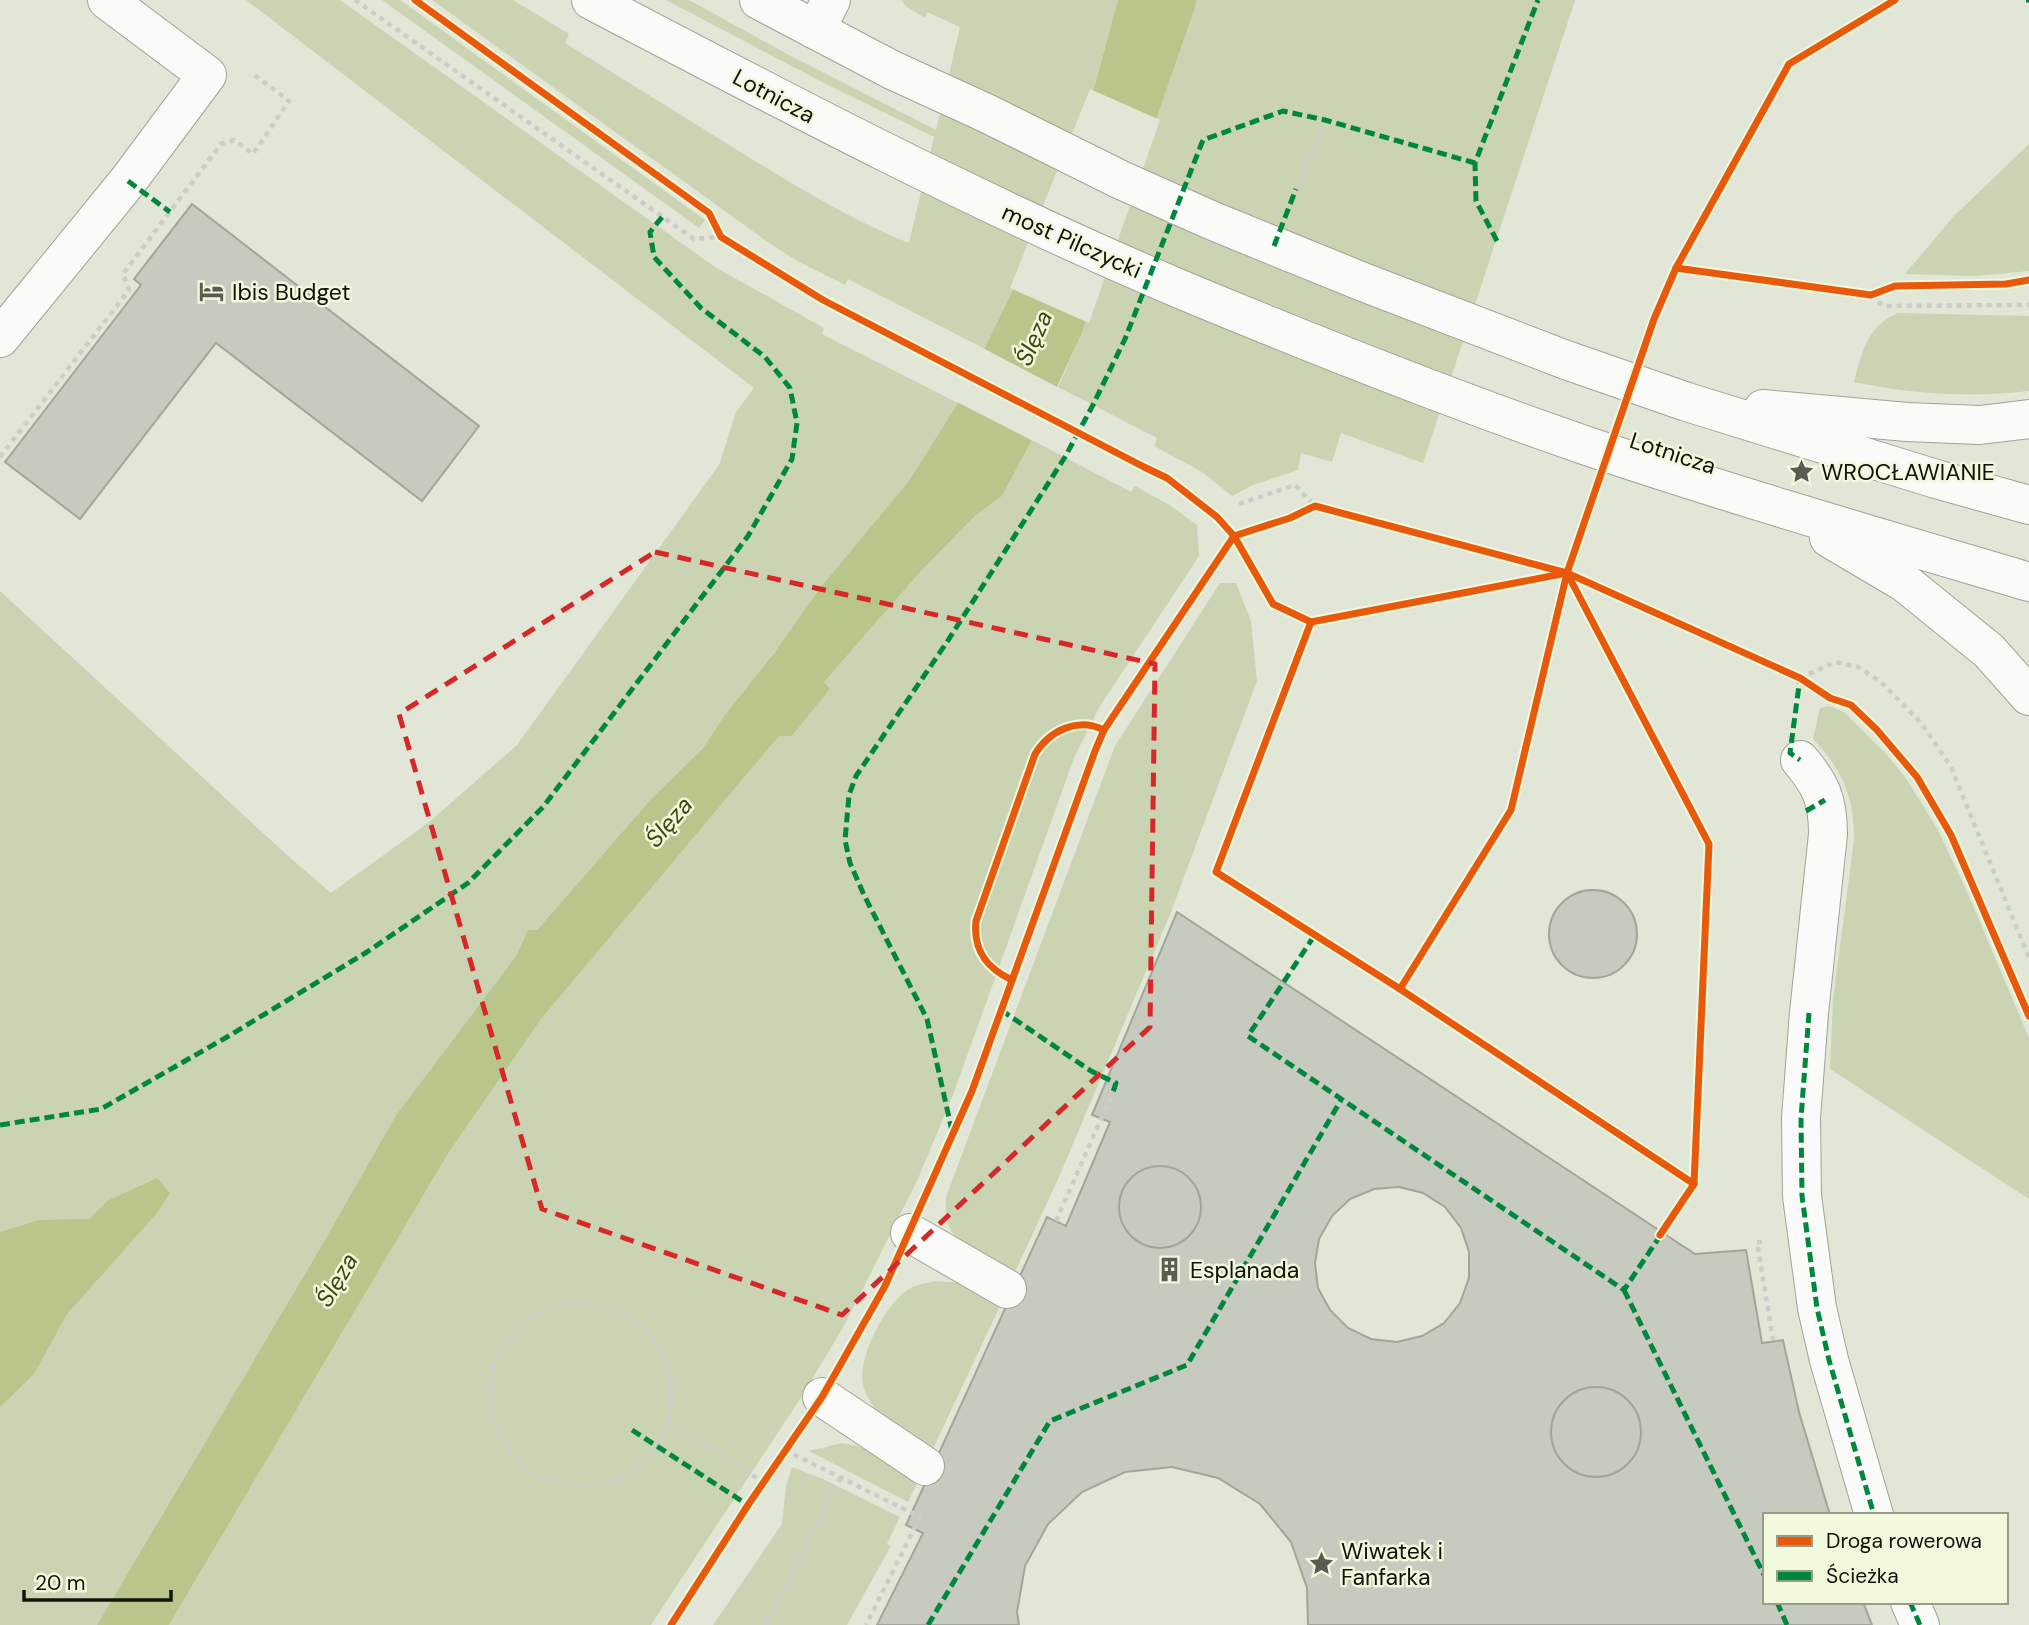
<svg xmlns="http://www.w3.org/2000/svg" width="2029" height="1625" font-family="'DM Sans',sans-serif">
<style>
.green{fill:#cbd4b2}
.water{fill:#b8c68c}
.pier{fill:#e1e6d6}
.building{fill:#c7cabe;stroke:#a2a69a;stroke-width:2;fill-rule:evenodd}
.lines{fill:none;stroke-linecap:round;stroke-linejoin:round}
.minor-casing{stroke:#a0a397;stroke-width:40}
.major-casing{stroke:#a0a397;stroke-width:40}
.path{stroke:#ccccc8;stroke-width:4.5;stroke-dasharray:5 5;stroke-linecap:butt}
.minor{stroke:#fafbf9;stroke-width:38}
.major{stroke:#fafbf9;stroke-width:38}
.quiet{stroke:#00873e;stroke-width:5;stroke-dasharray:10 5;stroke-linecap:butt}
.cycleway-casing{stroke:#f1f9dd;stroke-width:11}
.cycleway{stroke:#e8590c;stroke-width:7}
.marked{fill:none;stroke:#d62828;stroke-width:5;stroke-dasharray:14 9;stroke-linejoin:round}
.labels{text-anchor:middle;stroke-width:5;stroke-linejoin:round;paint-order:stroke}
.street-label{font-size:23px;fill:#101309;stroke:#f1f9dd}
.poi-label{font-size:23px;fill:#101309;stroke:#f1f9dd;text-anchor:start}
.water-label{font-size:24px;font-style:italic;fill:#3d470d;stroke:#f1f9dd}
</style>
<rect width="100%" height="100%" fill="#e1e6d6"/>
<g class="green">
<polygon points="246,0 340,0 715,267 824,328 822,334 958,403 908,482 724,716 703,748 651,799 537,930 528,930 516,956 396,1115 322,1245 97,1625 0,1625 0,591 287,855 331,893 428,823 517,745 719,465 736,412 754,388"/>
<polygon points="382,0 400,0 705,220 699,228"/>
<path d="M 432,0 L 513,0 L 569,34 L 565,43 C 621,78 678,113 734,148 C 791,183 847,218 909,243 L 934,137 L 824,83 L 666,0 L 689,0 L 787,54 L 936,130 L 960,27 L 927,12 L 925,18 L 907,7 L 901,0 L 1118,0 L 1094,88 L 1010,296 L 985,349 L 848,279 L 845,285 L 799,262 L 772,245 Z"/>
<polygon points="1196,0 1575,0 1423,463 1341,433 1332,462 1301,453 1298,470 1253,485 1232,496 1202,472 1154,446 1157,438 1058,387 1082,333"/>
<polygon points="2029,144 2029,271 1977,276 1905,274 1953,217"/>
<path d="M 1898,313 L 2029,316 L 2029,391 C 1969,398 1912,394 1854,382 C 1862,352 1867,326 1898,313 Z"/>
<polygon points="1032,440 1131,492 1135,486 1168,504 1197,525 1199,556 1100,706 1074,758 953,1095 917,1181 844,1326 800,1399 651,1625 169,1625 449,1152 542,1018 779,736 792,736 830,689 824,682 921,571 976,515 1002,496"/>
<path d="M 1220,583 L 1236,583 L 1251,621 L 1257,681 L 1171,912 L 1059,1177 L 1014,1274 C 997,1263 961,1247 951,1230 C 945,1220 946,1207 946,1197 L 1115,746 Z"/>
<path d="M 1829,706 L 1844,712 L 1887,755 L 1905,777 L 1938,830 L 1968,894 L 2029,1038 L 2029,1199 L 1830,1069 L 1833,999 L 1854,840 C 1854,796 1843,771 1813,739 L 1820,708 Z"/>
<path d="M 935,1281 L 964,1283 L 1001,1304 L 932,1451 C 909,1437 868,1414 863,1384 C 858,1356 885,1304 909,1289 C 917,1284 927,1283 935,1281 Z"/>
<polygon points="842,1443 858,1446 919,1479 908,1502 809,1451"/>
<polygon points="792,1467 825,1480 900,1517 887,1544 891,1546 847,1625 713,1625 782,1524 786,1486"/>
</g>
<g class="water">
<polygon points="1118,0 1196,0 1196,4 1082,333 1032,440 1002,496 976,515 921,571 824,682 830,689 792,736 779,736 542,1018 449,1152 169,1625 97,1625 322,1245 396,1115 516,956 528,930 537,930 651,799 703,748 724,716 774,653 821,587 908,482 958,403 1010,296 1094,88"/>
<polygon points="157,1178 170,1193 158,1212 67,1314 34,1374 0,1407 0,1232 39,1220 90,1219 107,1201"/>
</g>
<g class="pier">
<polygon points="1090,89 1160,120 1089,323 1010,288"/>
<polygon points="981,347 1061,389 1035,442 955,401"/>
</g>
<g class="building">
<polygon points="192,204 479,426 422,501 216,343 80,519 5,462 141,285 134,279"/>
<circle cx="1593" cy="934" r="44"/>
<path d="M 1177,912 L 1695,1254 L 1746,1250 L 1762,1343 L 1783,1340 L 1799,1412 L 1830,1515 L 1765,1515 L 1765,1602 L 1863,1602 L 1872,1625 L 1308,1625 L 1307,1588 L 1291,1542 L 1260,1504 L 1218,1478 L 1172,1467 L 1125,1472 L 1082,1492 L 1048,1524 L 1025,1566 L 1017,1612 L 1019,1625 L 877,1625 L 923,1533 L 906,1525 L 1047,1217 L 1066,1226 L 1110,1122 L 1092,1115 ZM 1399,1187 L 1423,1193 L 1445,1207 L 1461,1228 L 1469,1252 L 1469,1278 L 1460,1303 L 1444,1323 L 1422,1336 L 1397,1342 L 1371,1339 L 1348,1328 L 1330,1310 L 1318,1288 L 1315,1263 L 1319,1239 L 1332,1216 L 1350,1199 L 1374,1189 Z"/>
<circle cx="1160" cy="1207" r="41"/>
<circle cx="1596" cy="1432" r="45"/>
</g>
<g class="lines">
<defs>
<g id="minor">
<polyline points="816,30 831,0"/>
<polyline points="0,338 128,181 207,75 107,0"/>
<path d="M 1800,760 C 1821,785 1828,800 1828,834 L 1809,1013 L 1801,1118 L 1802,1196 L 1817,1308 L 1829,1360 L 1874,1515"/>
<polyline points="910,1233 1007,1289"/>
<polyline points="822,1397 925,1466"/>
<polyline points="1910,1602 1920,1625"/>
</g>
<g id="major">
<path d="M 591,0 C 787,103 983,206 1187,292 C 1322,348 1458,402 1596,449 C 1739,497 1884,539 2029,582"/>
<polyline points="759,0 892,70 986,113 1121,180 1213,221 1363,282 1566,360 1687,402 1936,479 2029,505"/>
<polyline points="1763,409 1907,422 1980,425 2029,419"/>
<polyline points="1829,538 1905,583 1989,651 2029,696"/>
</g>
</defs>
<use href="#minor" class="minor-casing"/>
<use href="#major" class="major-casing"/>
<g class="path">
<polyline points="355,0 694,239 721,237"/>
<polyline points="1296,189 1325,120"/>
<polyline points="1871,295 1883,306 2029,305"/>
<polyline points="0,457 129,290 123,274 221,144 234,140 253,154 289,101 252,73"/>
<polyline points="1239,504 1295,485 1315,506"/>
<polyline points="1800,678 1835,662 1858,667 1882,683 1921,723 1951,767 2029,958"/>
<polyline points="1056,1221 1113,1092"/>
<polyline points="1762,1242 1757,1242 1773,1340"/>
<circle cx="581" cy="1395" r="91"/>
<polyline points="668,1421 763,1482"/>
<polyline points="785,1450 920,1517 866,1625"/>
<polyline points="767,1625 840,1478"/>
</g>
<use href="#minor" class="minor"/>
<use href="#major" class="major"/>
<g class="quiet">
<polyline points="2026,0 2029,0"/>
<polyline points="128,181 170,212"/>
<polyline points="1497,241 1476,201 1475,163 1538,0"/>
<polyline points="1274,246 1296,189"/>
<polyline points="1796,676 1800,678 1790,753 1800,760"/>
<polyline points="1806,811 1825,800"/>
<polyline points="1314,936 1248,1036 1624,1290 1664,1230"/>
<polyline points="1001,1010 1091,1071 1116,1083 1113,1092"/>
<polyline points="1809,1013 1801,1118 1802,1196 1817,1308 1829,1360 1874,1515"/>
<polyline points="0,1125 101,1109 227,1037 367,952 468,883 543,807 748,536 792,459 797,423 790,388 765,357 701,308 654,257 650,232 663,216"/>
<polyline points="952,1131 927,1019 864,895 850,863 845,840 849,795 856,776 947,642 1065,457 1093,405 1125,339 1203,140 1283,111 1325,120 1475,163"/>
<polyline points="1624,1290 1765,1577"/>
<polyline points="632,1430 748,1505"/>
<polyline points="1777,1602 1787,1625"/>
<polyline points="1910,1602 1920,1625"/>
<polyline points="928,1625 1050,1421 1187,1365 1341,1100"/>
</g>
<defs>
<g id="cycleway">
<polyline points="415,0 709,213 721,237 823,300 1144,467 1167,478 1217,517 1234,536 1273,604 1311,622 1567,573 1800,678 1830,698 1851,705 1877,730 1917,777 1951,835 2029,1016"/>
<polyline points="1676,268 1871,295 1895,286 2006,284 2029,280"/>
<polyline points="1311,622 1216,872 1400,989 1694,1184"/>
<path d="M 1012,980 C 986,968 973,950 976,921 L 1035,754 C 1050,730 1078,717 1104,730"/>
<polyline points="1660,1235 1694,1184 1709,844 1567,573 1654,319 1676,268 1789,64 1895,0"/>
<polyline points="671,1625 748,1505 822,1397 885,1286 972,1091 1095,751 1104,730 1234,536 1290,518 1315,506 1567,573 1511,810 1400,989"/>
</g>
</defs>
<use href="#cycleway" class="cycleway-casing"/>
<use href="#cycleway" class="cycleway"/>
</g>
<path class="marked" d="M 655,552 L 1155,664 L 1150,1027 L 842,1315 L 542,1209 L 399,714 Z"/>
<defs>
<symbol id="hotel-bare" viewBox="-9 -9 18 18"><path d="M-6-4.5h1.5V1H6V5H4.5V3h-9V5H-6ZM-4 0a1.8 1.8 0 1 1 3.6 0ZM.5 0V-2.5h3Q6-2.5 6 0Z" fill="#595d51" stroke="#f1f9dd" stroke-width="2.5" paint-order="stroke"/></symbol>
<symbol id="sight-bare" viewBox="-9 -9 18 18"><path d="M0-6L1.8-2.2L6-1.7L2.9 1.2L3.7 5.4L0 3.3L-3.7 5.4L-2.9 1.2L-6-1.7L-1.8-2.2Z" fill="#595d51" stroke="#f1f9dd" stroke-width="2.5" paint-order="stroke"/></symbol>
<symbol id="building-bare" viewBox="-9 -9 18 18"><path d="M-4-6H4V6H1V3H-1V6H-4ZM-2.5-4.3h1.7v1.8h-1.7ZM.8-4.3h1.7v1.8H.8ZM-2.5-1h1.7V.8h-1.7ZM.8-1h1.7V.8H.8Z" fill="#595d51" stroke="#f1f9dd" stroke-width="2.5" paint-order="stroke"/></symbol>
</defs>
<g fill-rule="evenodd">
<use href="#hotel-bare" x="194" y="274" width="35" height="35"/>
<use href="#sight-bare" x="1784" y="454" width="35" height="35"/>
<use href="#building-bare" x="1152" y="1252" width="35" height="35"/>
<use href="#sight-bare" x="1304" y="1546" width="35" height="35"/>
</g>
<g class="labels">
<g class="street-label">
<text transform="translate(774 96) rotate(28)" y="8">Lotnicza</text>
<text transform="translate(1072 241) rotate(24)" y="8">most Pilczycki</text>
<text transform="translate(1673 453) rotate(18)" y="8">Lotnicza</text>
</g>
<g class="poi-label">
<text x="232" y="300">Ibis Budget</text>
<text x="1821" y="480">WROCŁAWIANIE</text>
<text x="1190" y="1278">Esplanada</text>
<text x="1341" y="1559">Wiwatek i<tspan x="1341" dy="26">Fanfarka</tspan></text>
</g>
<g class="water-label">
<text transform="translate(1034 338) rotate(-66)" y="8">Ślęza</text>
<text transform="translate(669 822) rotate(-49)" y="8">Ślęza</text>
<text transform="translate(337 1280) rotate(-59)" y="8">Ślęza</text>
</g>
</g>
<rect x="1763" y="1513" width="245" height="91" fill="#f1f9dd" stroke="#979d88" stroke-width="2"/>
<rect x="1777" y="1536" width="35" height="10" fill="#e8590c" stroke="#979d88" stroke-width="2"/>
<text x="1826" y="1548" font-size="21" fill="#101309">Droga rowerowa</text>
<rect x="1777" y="1571" width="35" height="10" fill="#00873e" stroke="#979d88" stroke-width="2"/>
<text x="1826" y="1583" font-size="21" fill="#101309">Ścieżka</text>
<path d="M24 1590v10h147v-10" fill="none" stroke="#101309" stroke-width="3.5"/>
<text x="35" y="1590" font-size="21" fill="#101309" stroke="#f1f9dd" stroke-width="5" paint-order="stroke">20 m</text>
</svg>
